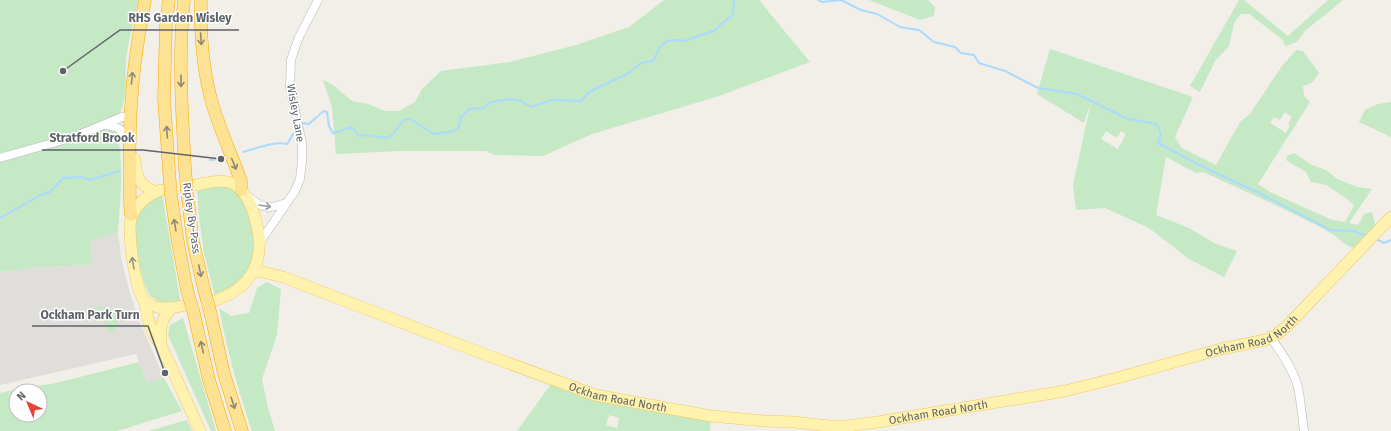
<svg xmlns="http://www.w3.org/2000/svg" width="1391" height="431" font-family="'Fira Sans',sans-serif">
<style>
.industrial{fill:#e0deda}
.green{fill:#c5e8c5;fill-rule:evenodd}
.lines{fill:none;stroke-linecap:round;stroke-linejoin:round}
.stream{stroke:#aadaff;stroke-width:2}
.minor-casing{stroke:#b5b8bc;stroke-width:9}
.major-casing{stroke:#f2c960;stroke-width:12}
.highway-casing{stroke:#f9ab00;stroke-width:13}
.minor{stroke:#fff;stroke-width:8}
.major{stroke:#fff2af;stroke-width:11}
.highway{stroke:#fde293;stroke-width:12}
.highway-bridge-casing{stroke:#f9ab00;stroke-width:13;stroke-linecap:butt}
.highway-bridge{stroke:#fde293;stroke-width:12}
.oneway{stroke:#8e8975}
.oneway2{stroke:#979a9d}
.oneway3{stroke:#979581}
.labels{text-anchor:middle;stroke-width:3;stroke-linejoin:round;paint-order:stroke}
.street-label{font-size:11px;fill:#5f6368;stroke:#fff}
.leader{fill:none;stroke:#5f6368;stroke-width:1.5}
.callout-dot{fill:#5f6368;stroke:#fff;stroke-width:1.5}
.callout-label{font-size:12px;text-anchor:middle;font-weight:bold;fill:#5f6368;stroke:#fff;stroke-width:3;stroke-linejoin:round;paint-order:stroke}
</style>
<rect width="100%" height="100%" fill="#f1efe8"/>
<polygon class="industrial" points="118,232 121,257 128,286 138,318 164,378 147,383 136,354 0,385 0,272 40,267 92,265 91,239"/>
<g class="green">
<path d="M 0,0 L 138,0 C 134,20 128,41 126,61 C 125,79 128,101 118,116 L 66,136 L 0,153 Z"/>
<polygon points="664,0 759,0 810,62 719,96 592,134 543,156 494,155 486,151 398,151 336,154 332,107 323,80 333,85 352,101 368,104 385,111 399,111 415,102 422,89 441,71 510,62 576,45 629,27"/>
<polygon points="869,0 928,0 935,7 934,16 920,20"/>
<polygon points="1239,0 1244,0 1288,36 1328,0 1343,0 1305,31 1297,42 1285,46 1283,40 1249,14 1241,14 1234,23 1229,46 1215,61 1200,92 1190,86"/>
<path d="M 1050,49 L 1193,97 L 1175,137 L 1182,148 L 1216,165 L 1240,122 L 1250,114 L 1282,66 L 1296,50 L 1303,51 L 1319,73 L 1312,83 L 1303,86 L 1304,96 L 1310,102 L 1258,184 L 1270,192 L 1332,220 L 1345,222 L 1354,206 L 1349,200 L 1326,185 L 1311,182 L 1306,172 L 1286,160 L 1287,156 L 1294,153 L 1312,165 L 1326,170 L 1337,179 L 1357,187 L 1372,189 L 1349,223 L 1358,225 L 1364,214 L 1372,212 L 1376,228 L 1357,248 C 1345,248 1341,238 1331,233 C 1289,210 1246,192 1203,172 L 1196,173 L 1166,157 L 1156,215 L 1189,228 L 1216,244 L 1237,251 L 1224,277 L 1189,259 L 1149,228 L 1105,208 L 1076,210 L 1073,185 L 1091,102 L 1084,123 L 1037,94 ZM 1285,112 L 1292,117 L 1288,124 L 1290,126 L 1286,133 L 1270,123 L 1274,117 L 1280,120 ZM 1106,131 L 1117,138 L 1121,131 L 1126,134 L 1118,149 L 1101,139 Z"/>
<polygon points="1391,102 1391,137 1359,122 1365,110 1378,104"/>
<path d="M 107,128 L 116,131 C 125,159 120,203 118,232 L 91,240 L 92,265 L 40,267 L 0,272 L 0,161 L 75,140 Z"/>
<polygon points="226,184 241,195 251,217 256,251 246,275 238,283 215,296 204,253 199,217 197,187"/>
<path d="M 162,193 L 180,299 L 181,303 C 170,303 161,304 152,297 C 140,288 130,221 139,209 C 143,204 156,197 162,193 Z"/>
<path d="M 267,282 L 281,289 L 277,335 L 262,379 L 268,408 L 275,431 L 252,431 C 238,390 227,350 219,308 L 231,316 L 249,313 L 257,288 Z"/>
<path d="M 99,306 C 114,308 115,310 118,324 L 113,333 L 109,332 L 104,320 L 98,318 L 95,310 Z"/>
<polygon points="183,318 216,431 211,431 168,335 170,325"/>
<path d="M 139,362 L 147,383 L 164,378 L 182,411 L 117,431 L 0,431 L 0,393 L 25,387 L 52,384 ZM 16,391 L 40,391 L 40,415 L 16,415 Z"/>
<path d="M 554,380 L 579,388 L 711,416 L 710,431 L 517,431 ZM 609,415 L 619,418 L 617,428 L 606,425 Z"/>
<polygon points="187,420 192,431 148,431"/>
</g>
<g class="lines">
<g class="stream">
<polyline points="818,0 822,2 841,0 861,10 877,14 900,27 919,30 934,42 955,47 961,53 974,55 979,63 1005,71 1038,88 1077,94 1128,119 1157,124 1161,134 1158,143 1207,169 1259,193 1330,230 1353,231 1367,236"/>
<path d="M 301,123 L 309,124 C 314,120 318,115 324,111 L 327,112 L 329,126 L 333,133 L 344,130 L 349,127 L 355,130 L 358,136 C 384,131 384,151 403,120 L 410,119 L 434,134 L 454,131 L 459,127 L 461,117 L 469,109 L 483,108 L 491,102 L 510,99 L 521,101 L 531,107 L 552,100 L 581,101 L 589,92 L 629,73 L 641,63 L 653,61 L 660,47 L 667,41 L 675,40 L 684,41 L 716,30 L 720,25 L 733,15 L 734,0"/>
<path d="M 243,152 C 256,149 273,141 287,144 L 297,128"/>
<polyline points="210,160 221,159"/>
<polyline points="0,218 39,196 50,192 63,178 82,177 90,180 119,171"/>
<polyline points="1378,240 1384,243 1391,240"/>
</g>
<defs>
<g id="minor">
<path d="M 104,125 C 116,126 123,129 129,140"/>
<polyline points="0,158 74,137 122,117 129,117"/>
<path d="M 249,197 C 262,209 270,209 286,203"/>
<polyline points="260,242 295,191 300,179 302,161 302,143 290,87 291,60 298,39 318,0"/>
<path d="M 1271,338 C 1282,353 1293,369 1298,387 C 1301,402 1302,417 1304,431"/>
</g>
<g id="major">
<path d="M 135,159 C 135,176 139,185 156,192"/>
<path d="M 195,185 C 207,183 220,179 232,183 C 243,188 249,200 253,211 C 267,251 259,285 216,300"/>
<path d="M 161,190 C 149,194 138,203 132,215 C 126,226 135,292 145,301 C 155,310 169,309 182,306"/>
<path id="s1" d="M 254,271 L 263,272 L 283,277 L 489,356 L 595,395 L 711,416 L 765,421 L 793,422 L 829,426 L 848,426 L 878,422 L 1065,391 L 1117,378 L 1221,349 L 1265,340 L 1276,335 L 1287,326 L 1391,217"/>
<path d="M 144,300 C 147,316 150,333 161,345 L 200,431"/>
<path d="M 161,345 C 160,330 160,319 172,308"/>
</g>
<g id="highway">
<polyline points="169,0 166,24 164,98 169,171"/>
<path d="M 184,0 C 178,56 182,112 185,168"/>
<path d="M 201,0 C 200,36 203,72 213,106 C 221,132 232,156 241,181 L 241,190"/>
<polyline points="187,191 193,241 204,289"/>
<polyline points="171,195 178,243 187,290"/>
<path d="M 131,215 C 129,200 130,185 130,170 C 128,109 134,59 145,0"/>
<polyline points="210,311 224,374 242,431"/>
<polyline points="194,314 209,380 225,431"/>
</g>
</defs>
<use href="#minor" class="minor-casing"/>
<use href="#major" class="major-casing"/>
<use href="#highway" class="highway-casing"/>
<use href="#minor" class="minor"/>
<use href="#major" class="major"/>
<use href="#highway" class="highway"/>
<defs>
<g id="highway-bridge">
<polyline points="185,168 187,191"/>
<polyline points="169,171 171,195"/>
<polyline points="204,289 210,311"/>
<polyline points="187,290 194,314"/>
</g>
</defs>
<use href="#highway-bridge" class="highway-bridge-casing"/>
<use href="#highway-bridge" class="highway-bridge"/>
</g>
<defs><path id="oneway-shaft" d="M-6 0H5M1.5-3L5.5 0L1.5 3" fill="none" stroke-width="1.6" stroke-linecap="round" stroke-linejoin="round"/></defs>
<g class="oneway">
<use href="#oneway-shaft" transform="translate(201 39) rotate(86)"/>
<use href="#oneway-shaft" transform="translate(132 78) rotate(-84)"/>
<use href="#oneway-shaft" transform="translate(181 81) rotate(90)"/>
<use href="#oneway-shaft" transform="translate(167 132) rotate(-94)"/>
<use href="#oneway-shaft" transform="translate(234 164) rotate(67)"/>
<use href="#oneway-shaft" transform="translate(175 225) rotate(-99)"/>
<use href="#oneway-shaft" transform="translate(200 271) rotate(78)"/>
<use href="#oneway-shaft" transform="translate(202 347) rotate(-103)"/>
<use href="#oneway-shaft" transform="translate(233 403) rotate(72)"/>
</g>
<use class="oneway2" href="#oneway-shaft" transform="translate(265 206) rotate(9)"/>
<use class="oneway3" href="#oneway-shaft" transform="translate(133 263) rotate(-100)"/>
<g class="labels">
<g class="street-label">
<text transform="translate(296 113) rotate(80)" y="4">Wisley Lane</text>
<text transform="translate(192 218) rotate(82)" y="4">Ripley By-Pass</text>
<text dy="4" stroke="none"><textPath href="#s1" startOffset="1034">Ockham Road North</textPath></text>
<text dy="4" stroke="none"><textPath href="#s1" startOffset="386">Ockham Road North</textPath></text>
<text dy="4" stroke="none"><textPath href="#s1" startOffset="710">Ockham Road North</textPath></text>
</g>
</g>
<path class="leader" d="M63 71L120 30H239M221 159L143 150H42M165 373L148 326H32"/>
<g class="callout-dot">
<circle cx="63" cy="71" r="4"/>
<circle cx="221" cy="159" r="4"/>
<circle cx="165" cy="373" r="4"/>
</g>
<g class="callout-label">
<text x="180" y="22">RHS Garden Wisley</text>
<text x="92" y="142">Stratford Brook</text>
<text x="90" y="319">Ockham Park Turn</text>
</g>
<g transform="translate(28 403) rotate(316)"><circle r="19" fill="#ffffff" stroke="#bfc1c3"/>
<path d="M0-3L7 15L0 10L-7 15Z" fill="#ea4335"/>
<text y="-6" font-size="11" font-weight="bold" text-anchor="middle" fill="#5f6368">N</text>
</g>
</svg>
